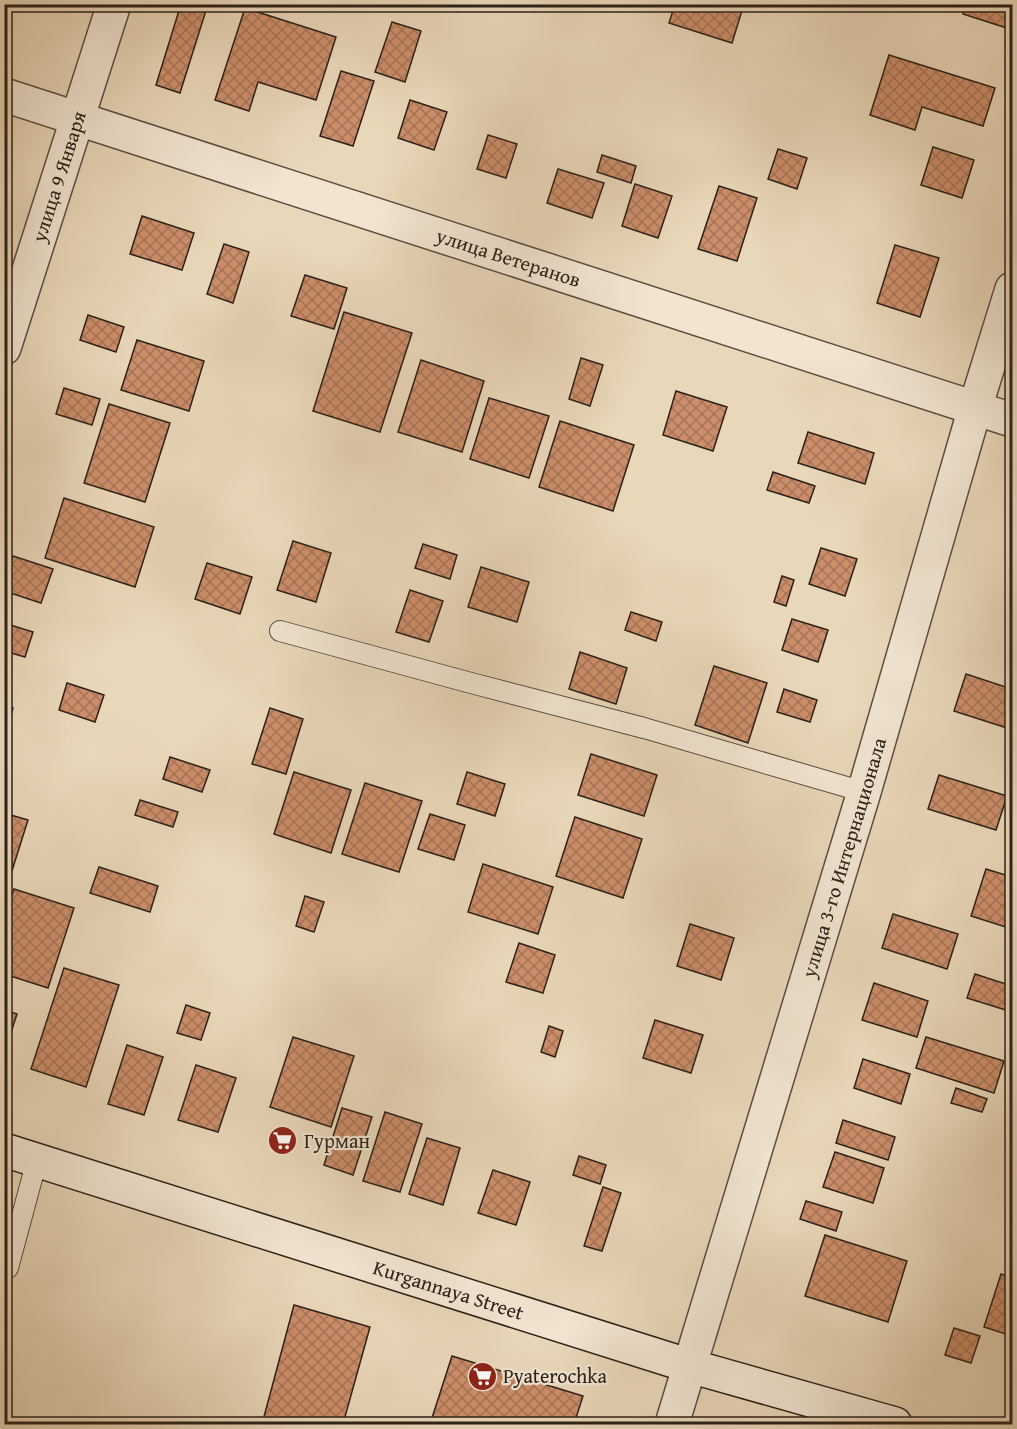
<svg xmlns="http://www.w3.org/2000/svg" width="1017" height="1429" font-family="'Gentium Book Plus',serif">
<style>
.building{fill:url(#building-cross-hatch);stroke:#2c2119;stroke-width:1.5}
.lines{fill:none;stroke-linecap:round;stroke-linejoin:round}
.lane-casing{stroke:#5b4e41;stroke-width:22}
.street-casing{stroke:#5b4e41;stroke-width:36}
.secondary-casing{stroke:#2c2119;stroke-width:36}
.lane{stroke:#f1e5d2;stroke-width:20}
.street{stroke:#f1e5d2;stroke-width:33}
.secondary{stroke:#f1e5d2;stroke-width:33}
.labels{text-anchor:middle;stroke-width:4.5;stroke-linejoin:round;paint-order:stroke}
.street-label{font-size:20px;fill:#2c2119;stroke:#f1e5d2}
.poi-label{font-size:20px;fill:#2c2119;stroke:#f1e5d2;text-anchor:start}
</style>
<defs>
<pattern id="building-cross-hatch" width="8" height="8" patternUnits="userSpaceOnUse" patternTransform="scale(1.5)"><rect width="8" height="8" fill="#cc8e6a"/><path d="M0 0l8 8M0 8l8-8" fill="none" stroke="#a67456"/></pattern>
</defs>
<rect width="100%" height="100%" fill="#e9d7b9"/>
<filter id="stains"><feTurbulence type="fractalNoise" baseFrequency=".00333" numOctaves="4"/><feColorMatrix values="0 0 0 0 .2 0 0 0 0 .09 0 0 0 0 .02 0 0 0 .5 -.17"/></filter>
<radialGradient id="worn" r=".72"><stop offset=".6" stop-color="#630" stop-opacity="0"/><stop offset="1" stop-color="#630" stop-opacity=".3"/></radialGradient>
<g class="building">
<polygon points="181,4 208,4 180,93 156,85"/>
<polygon points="675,4 744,4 732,43 669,23"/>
<polygon points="966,4 1012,4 1012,21 1010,29 963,14"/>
<polygon points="245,8 336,37 316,100 258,82 249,111 215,100"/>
<polygon points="392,22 421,31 405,82 375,72"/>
<polygon points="889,55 995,88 983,126 922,107 915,130 870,115"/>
<polygon points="341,71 374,81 353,146 320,136"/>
<polygon points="410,100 447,112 434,150 398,138"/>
<polygon points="488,135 517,144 506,178 477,169"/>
<polygon points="933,147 974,160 962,198 921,185"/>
<polygon points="778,149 807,158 797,189 768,179"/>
<polygon points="602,155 636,166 631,183 597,172"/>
<polygon points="558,169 604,183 592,218 547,203"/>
<polygon points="635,184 672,196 658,238 622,226"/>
<polygon points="719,186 757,198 737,261 698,249"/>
<polygon points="142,216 194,233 182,270 130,254"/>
<polygon points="224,244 249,252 233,303 207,294"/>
<polygon points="895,245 939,258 920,317 877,303"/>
<polygon points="305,275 347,288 334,329 291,316"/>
<polygon points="344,312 412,333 380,432 313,411"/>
<polygon points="88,315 124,327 116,352 80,340"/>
<polygon points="137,340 204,361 189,411 121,390"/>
<polygon points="581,358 603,365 590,406 569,399"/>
<polygon points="421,360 484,381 462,452 398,432"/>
<polygon points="64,388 100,399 92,425 56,414"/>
<polygon points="676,391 727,407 713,451 663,435"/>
<polygon points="489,398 549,416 529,478 470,459"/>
<polygon points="109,404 170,423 145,502 84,483"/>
<polygon points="560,421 634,445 613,511 539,487"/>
<polygon points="808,432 874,453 865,484 798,463"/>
<polygon points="773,472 815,486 809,503 767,490"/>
<polygon points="64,498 154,527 135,587 45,558"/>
<polygon points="293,541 331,553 316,602 277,590"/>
<polygon points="423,544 457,555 450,579 415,568"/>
<polygon points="821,548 857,559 845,596 809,584"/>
<polygon points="13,556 53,569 41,603 4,591 4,581"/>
<polygon points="207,563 252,577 240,614 195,599"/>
<polygon points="481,567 529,582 517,622 468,607"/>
<polygon points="782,576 794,580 786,606 774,602"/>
<polygon points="410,590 443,601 429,642 396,632"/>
<polygon points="631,612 662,622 656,641 625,630"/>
<polygon points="792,619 828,630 818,662 782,650"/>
<polygon points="4,623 33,632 25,657 4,651"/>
<polygon points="580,652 627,668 616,704 569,689"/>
<polygon points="714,666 767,683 748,743 695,725"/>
<polygon points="966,674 1012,689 1012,709 1007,728 954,711"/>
<polygon points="67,683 104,695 95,722 59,710"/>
<polygon points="784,689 817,700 810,722 777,712"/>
<polygon points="4,706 13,708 7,727 4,727"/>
<polygon points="270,708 303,719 286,774 252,764"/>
<polygon points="591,754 657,775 644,816 578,795"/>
<polygon points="170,757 210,770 202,792 163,779"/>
<polygon points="294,772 351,790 331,853 274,834"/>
<polygon points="467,772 505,784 495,816 457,804"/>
<polygon points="939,775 1007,796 996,830 928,809"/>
<polygon points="365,783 422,801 399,872 342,854"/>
<polygon points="140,800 178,812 173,827 135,815"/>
<polygon points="4,813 28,820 10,877 4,875"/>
<polygon points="430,814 465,825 454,860 418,849"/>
<polygon points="575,817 642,839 623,898 556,876"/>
<polygon points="483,864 553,887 538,934 468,912"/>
<polygon points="99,867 158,886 150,912 90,893"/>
<polygon points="986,869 1012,877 1012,929 971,916"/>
<polygon points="14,889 74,908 48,988 4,974 4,919"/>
<polygon points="305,896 324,902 314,932 296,926"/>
<polygon points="893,914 958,934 947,969 882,948"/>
<polygon points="690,924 734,938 721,980 677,966"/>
<polygon points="519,943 555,955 543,993 506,982"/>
<polygon points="64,968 119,985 86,1087 31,1069"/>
<polygon points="975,974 1012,986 1012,1000 1009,1011 967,998"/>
<polygon points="874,983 928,1001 917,1037 862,1020"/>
<polygon points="186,1005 210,1013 201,1040 177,1033"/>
<polygon points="4,1010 17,1014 4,1054"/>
<polygon points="655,1020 703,1035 691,1073 643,1058"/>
<polygon points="549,1026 563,1031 555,1057 541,1052"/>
<polygon points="293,1037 354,1056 331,1127 270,1107"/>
<polygon points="926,1037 1004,1061 994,1093 916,1068"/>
<polygon points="127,1045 163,1057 144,1115 108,1104"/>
<polygon points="863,1059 910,1074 901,1104 854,1088"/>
<polygon points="196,1065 236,1078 218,1132 178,1120"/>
<polygon points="956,1088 987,1099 982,1112 951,1103"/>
<polygon points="342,1108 372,1117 353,1175 324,1165"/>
<polygon points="385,1112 422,1124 400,1192 363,1181"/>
<polygon points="843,1120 895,1137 888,1160 836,1143"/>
<polygon points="427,1138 460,1148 443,1205 409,1194"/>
<polygon points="835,1152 884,1168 873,1203 823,1187"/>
<polygon points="579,1156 606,1165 600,1184 573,1175"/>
<polygon points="493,1170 530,1182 516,1225 478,1213"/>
<polygon points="603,1187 621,1193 602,1251 584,1246"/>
<polygon points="806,1201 842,1212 836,1231 800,1219"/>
<polygon points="825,1235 907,1261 888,1322 805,1296"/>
<polygon points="1001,1274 1012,1278 1012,1336 984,1327"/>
<polygon points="294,1305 370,1327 343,1424 262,1424"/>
<polygon points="954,1328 980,1336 971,1363 945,1355"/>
<polygon points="452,1356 583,1396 574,1424 430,1424"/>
</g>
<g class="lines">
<defs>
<g id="lane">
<polyline points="280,631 471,683 644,728 864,792"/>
<polyline points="8,1268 37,1160"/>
</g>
<g id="street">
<path id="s1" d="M 4,95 L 1012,420"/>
<path id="s2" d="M 4,348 L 114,4"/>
<path id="s3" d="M 672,1424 L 864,792 L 975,408 L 1012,289"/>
</g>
<g id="secondary">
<path id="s4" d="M 4,1150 L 690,1366 L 895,1424"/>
</g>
</defs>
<use href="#lane" class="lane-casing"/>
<use href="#street" class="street-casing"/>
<use href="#secondary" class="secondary-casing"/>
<use href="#lane" class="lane"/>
<use href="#street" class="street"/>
<use href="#secondary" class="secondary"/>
</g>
<defs>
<symbol id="supermarket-disc" viewBox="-11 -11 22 22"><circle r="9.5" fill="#8f2418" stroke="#f1e5d2"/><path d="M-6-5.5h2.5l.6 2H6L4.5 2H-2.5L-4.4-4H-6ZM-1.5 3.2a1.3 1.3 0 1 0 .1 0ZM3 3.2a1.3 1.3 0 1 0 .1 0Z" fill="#fff"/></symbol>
</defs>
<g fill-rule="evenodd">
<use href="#supermarket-disc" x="266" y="1124" width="33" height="33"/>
<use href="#supermarket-disc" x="466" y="1360" width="33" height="33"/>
</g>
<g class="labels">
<g class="street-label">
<text dy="7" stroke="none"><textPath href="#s2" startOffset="180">улица 9 Января</textPath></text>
<text dy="7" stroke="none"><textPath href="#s1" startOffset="530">улица Ветеранов</textPath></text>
<text dy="7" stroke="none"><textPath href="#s3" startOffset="592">улица 3-го Интернационала</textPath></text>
<text dy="7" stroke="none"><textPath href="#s4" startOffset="466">Kurgannaya Street</textPath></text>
</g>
<g class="poi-label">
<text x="304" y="1148">Гурман</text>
<text x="503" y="1383">Pyaterochka</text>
</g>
</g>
<rect width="1017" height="1429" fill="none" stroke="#e9d7b9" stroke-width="24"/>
<rect x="6" y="6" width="1005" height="1417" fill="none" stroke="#2c2119" stroke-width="3"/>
<rect x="12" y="12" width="993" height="1405" fill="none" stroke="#2c2119" stroke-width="1.5"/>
<rect width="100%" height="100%" filter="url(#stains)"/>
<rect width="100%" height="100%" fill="url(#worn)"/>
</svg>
